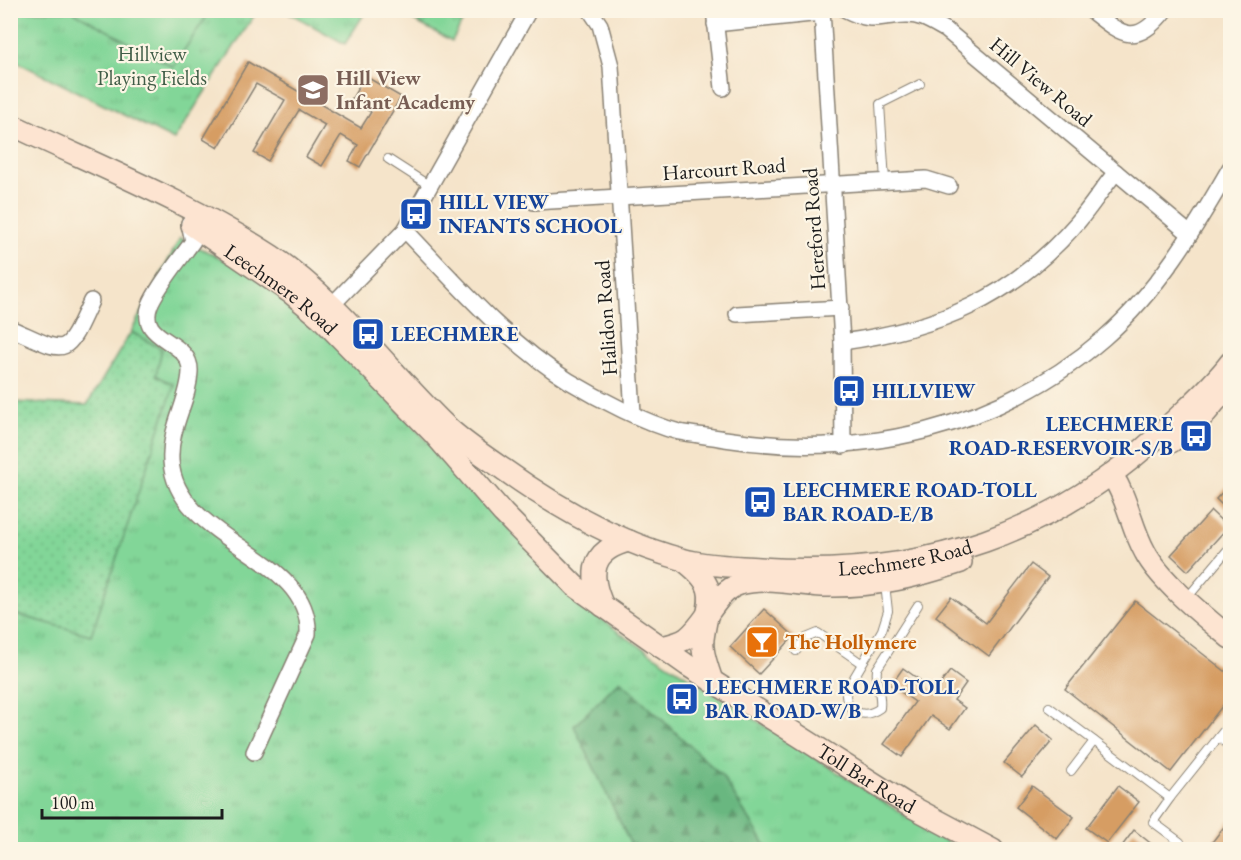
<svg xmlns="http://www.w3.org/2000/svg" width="1241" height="860" font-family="'EB Garamond',serif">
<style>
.grass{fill:url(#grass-tufts);stroke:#4f795a;stroke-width:1.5}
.forest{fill:url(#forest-firs);stroke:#426a4e;stroke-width:1.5}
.garden{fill:url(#garden-dots);stroke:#4f795a;stroke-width:1.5}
.pitch{fill:#82d698;stroke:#4f795a;stroke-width:1.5}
.building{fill:#d69d63}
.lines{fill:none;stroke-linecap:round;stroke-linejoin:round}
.lane-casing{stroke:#888073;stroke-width:10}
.street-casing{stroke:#888073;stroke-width:18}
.secondary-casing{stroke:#888073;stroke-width:24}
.lane{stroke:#fff;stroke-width:8}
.street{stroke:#fff;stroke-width:15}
.secondary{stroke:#fde4d1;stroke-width:21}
.labels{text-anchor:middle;stroke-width:4.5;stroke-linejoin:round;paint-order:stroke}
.park-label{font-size:21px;fill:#405d47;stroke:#fcf5e5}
.education-label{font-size:21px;font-weight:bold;fill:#785e54;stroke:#fcf5e5;text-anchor:start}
.street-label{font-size:21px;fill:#1c1c1c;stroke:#fcf5e5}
.transit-label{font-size:21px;font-weight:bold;fill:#164399;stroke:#fcf5e5;text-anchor:start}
.food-label{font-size:21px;font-weight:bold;fill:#c56008;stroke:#fcf5e5;text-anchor:start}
</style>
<defs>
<pattern id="grass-tufts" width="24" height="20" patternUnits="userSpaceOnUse" patternTransform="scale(1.5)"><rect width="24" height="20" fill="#82d698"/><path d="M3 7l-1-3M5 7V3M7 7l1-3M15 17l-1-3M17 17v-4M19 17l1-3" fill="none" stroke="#70b782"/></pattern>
<pattern id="forest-firs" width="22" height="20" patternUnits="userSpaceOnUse" patternTransform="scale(1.5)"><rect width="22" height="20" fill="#69b780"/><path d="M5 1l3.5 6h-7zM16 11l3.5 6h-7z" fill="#569468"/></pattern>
<pattern id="garden-dots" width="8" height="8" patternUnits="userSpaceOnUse" patternTransform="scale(1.5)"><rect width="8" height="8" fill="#82d698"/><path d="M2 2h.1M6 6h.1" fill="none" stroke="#70b782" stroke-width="1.8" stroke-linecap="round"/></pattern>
</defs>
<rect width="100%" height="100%" fill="#fcf5e5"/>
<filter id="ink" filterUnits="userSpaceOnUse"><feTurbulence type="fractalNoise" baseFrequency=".0167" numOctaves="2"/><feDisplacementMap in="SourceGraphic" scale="12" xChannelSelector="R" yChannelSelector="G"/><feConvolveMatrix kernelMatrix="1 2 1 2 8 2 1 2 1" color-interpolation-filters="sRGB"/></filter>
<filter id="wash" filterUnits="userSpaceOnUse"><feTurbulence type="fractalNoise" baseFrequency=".008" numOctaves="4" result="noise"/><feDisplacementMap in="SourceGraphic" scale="24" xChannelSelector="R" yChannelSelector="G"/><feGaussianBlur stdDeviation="1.35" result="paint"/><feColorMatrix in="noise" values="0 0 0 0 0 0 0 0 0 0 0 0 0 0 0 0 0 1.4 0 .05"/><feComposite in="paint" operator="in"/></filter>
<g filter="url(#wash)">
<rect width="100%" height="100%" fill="#f5e4ca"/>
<g class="grass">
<polygon points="10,11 257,11 174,140 11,59"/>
<polygon points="286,11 366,11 345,44"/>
<polygon points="395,11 468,11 452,41"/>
<polygon points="180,238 255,275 311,317 568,591 621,634 958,849 11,849 10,613 91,634 162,349 131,332"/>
</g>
<polygon class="forest" points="620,680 722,776 768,849 633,849 574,726"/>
<polygon class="garden" points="131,332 162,349 156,375 174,385 91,635 11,613 11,402 87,405"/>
<polygon class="pitch" points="72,11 210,11 173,67"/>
<g id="blocks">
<g class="building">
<polygon points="248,62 361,128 371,112 351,100 365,76 401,97 360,167 349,161 358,145 341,135 322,166 306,157 325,125 299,110 268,161 254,153 285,100 256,84 218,148 203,139"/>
<polygon points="1230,484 1230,513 1216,499"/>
<polygon points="1211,511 1228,527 1188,571 1171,555"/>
<polygon points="1031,564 1048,577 989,656 936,616 951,597 986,623"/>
<polygon points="1135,601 1230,675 1230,696 1171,772 1065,689"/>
<polygon points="764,609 794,636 759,674 730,647"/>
<polygon points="903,668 935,691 950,671 966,683 954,700 965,708 950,729 931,716 902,757 884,744 915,702 891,685"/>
<polygon points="1036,725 1053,740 1022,777 1004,763"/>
<polygon points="1032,786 1074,817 1057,839 1016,807"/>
<polygon points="1118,786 1139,802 1107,843 1086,828"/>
<polygon points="1230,819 1230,850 1206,850"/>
<polygon points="1134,830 1159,850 1119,850"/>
</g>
</g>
</g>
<g filter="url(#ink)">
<use href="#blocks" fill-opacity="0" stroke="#888073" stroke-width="1.5"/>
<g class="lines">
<defs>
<g id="lane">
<polyline points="388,159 430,186"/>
<polyline points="885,181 880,104 920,84"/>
<path d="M 885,584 L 888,611 L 882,630 L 846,691 C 845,712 863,720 880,708 C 882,694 875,683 877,669 L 918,605"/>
<polyline points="1187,598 1230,547"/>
<polyline points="796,651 806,638 818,633 861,663"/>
<polyline points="1049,707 1170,798 1230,723"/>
<polyline points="1219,737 1230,747"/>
<polyline points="1071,771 1094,741"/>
<polyline points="1170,798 1153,822 1180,842"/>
</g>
<g id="street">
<polyline points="590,10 600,25 611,66 633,413"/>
<polyline points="714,10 723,88"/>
<polyline points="822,10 842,342 843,446"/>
<path d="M 846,10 C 874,24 878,16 906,15 C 920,14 933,23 946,30 L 1190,234"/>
<path d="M 1090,10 C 1122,35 1135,48 1165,10"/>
<polyline points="715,24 821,13"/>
<polyline points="534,202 926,179 949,186"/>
<path d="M 189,223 L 193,241 C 181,258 157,287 150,305 C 136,342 192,339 190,372 C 189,401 169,427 171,461 C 176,543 312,554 308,634 L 254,752"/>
<path d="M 405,230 C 456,283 506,342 569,381 C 599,399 645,423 679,432 C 694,435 710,436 725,439 C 860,460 999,429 1104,338 C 1158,291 1195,229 1230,168"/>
<polyline points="332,305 405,230 529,10"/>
<polyline points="737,314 841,308"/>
<path d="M 10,328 C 69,354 64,360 91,301"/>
<path d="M 842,342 C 939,329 1012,298 1077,223 C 1091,207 1102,189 1116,172"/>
</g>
<g id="secondary">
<path id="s1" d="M 10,124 C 98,166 191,203 272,256 C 340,302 388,370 446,426 C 463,442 484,456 503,469 C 556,507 618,542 681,559 C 707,566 732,566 759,568 C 923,579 1058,535 1176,419 C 1195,401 1214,384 1230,363"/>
<path id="s2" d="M 192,225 L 291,293 L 321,318 L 435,435 L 503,513 L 575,586 L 687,665 L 905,803 L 993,850"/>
<polyline points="1171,442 1204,415 1230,384"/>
<path d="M 1112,475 C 1128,499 1131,527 1145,552 C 1160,581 1205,617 1230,638"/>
<path d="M 683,560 C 722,589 708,600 703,639 C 701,653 708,667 712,681"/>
<path d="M 603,606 C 589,575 590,550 629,541"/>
<path d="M 661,647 C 670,645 680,643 687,638 C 707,623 716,591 740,584 C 767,576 800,586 827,586 C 875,587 916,577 961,562"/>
</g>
</defs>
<use href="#lane" class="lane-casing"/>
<use href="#street" class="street-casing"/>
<use href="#secondary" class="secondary-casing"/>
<use href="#lane" class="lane"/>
<use href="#street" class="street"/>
<use href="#secondary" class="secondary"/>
</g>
</g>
<defs>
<symbol id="school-square" viewBox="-11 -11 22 22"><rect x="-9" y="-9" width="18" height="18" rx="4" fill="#8d6e63" stroke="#fcf5e5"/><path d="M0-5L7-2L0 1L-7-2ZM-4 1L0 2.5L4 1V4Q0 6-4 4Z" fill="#fff"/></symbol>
<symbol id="bus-square" viewBox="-11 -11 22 22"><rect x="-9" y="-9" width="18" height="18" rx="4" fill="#1a4fb4" stroke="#fcf5e5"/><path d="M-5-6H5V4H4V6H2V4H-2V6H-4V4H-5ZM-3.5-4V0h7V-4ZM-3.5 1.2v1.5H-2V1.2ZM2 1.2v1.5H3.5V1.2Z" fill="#fff"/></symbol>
<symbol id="bar-square" viewBox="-11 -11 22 22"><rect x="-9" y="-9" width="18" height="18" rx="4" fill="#e8710a" stroke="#fcf5e5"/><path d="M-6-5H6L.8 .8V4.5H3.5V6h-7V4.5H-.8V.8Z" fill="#fff"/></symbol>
</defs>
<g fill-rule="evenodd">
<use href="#school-square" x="294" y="71" width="38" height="38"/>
<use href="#bus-square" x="397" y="195" width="38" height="38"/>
<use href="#bus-square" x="349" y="315" width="38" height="38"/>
<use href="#bus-square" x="830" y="372" width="38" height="38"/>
<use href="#bus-square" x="1177" y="417" width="38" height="38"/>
<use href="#bus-square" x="741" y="483" width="38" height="38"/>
<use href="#bar-square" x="743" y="623" width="38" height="38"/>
<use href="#bus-square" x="663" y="680" width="38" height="38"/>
</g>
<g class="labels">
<g class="park-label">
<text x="152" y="61">Hillview<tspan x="152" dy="24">Playing Fields</tspan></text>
</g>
<g class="education-label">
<text x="336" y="85">Hill View<tspan x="336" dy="24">Infant Academy</tspan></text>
</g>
<g class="street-label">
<text transform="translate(1041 82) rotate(40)" y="7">Hill View Road</text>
<text transform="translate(724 169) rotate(-4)" y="7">Harcourt Road</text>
<text transform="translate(814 229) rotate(-94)" y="7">Hereford Road</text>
<text dy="7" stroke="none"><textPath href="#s2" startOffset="110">Leechmere Road</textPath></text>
<text transform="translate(606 318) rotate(-94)" y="7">Halidon Road</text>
<text dy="7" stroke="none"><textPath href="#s1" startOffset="1035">Leechmere Road</textPath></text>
<text dy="7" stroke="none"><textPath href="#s2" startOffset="878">Toll Bar Road</textPath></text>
</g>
<g class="transit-label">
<text x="439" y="209">HILL VIEW<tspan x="439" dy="24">INFANTS SCHOOL</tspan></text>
<text x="391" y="341">LEECHMERE</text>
<text x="872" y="398">HILLVIEW</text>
<text x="1173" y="431" text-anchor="end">LEECHMERE<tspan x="1173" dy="24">ROAD-RESERVOIR-S/B</tspan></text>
<text x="783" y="497">LEECHMERE ROAD-TOLL<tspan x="783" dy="24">BAR ROAD-E/B</tspan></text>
<text x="705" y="694">LEECHMERE ROAD-TOLL<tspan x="705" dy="24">BAR ROAD-W/B</tspan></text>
</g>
<g class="food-label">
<text x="785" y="649">The Hollymere</text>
</g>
</g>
<rect width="1241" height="860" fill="none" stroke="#fcf5e5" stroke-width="36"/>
<path d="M42 809v9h180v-9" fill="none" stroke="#1c1c1c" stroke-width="3"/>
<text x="51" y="809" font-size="18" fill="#1c1c1c" stroke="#fcf5e5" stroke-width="4.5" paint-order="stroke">100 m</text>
</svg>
